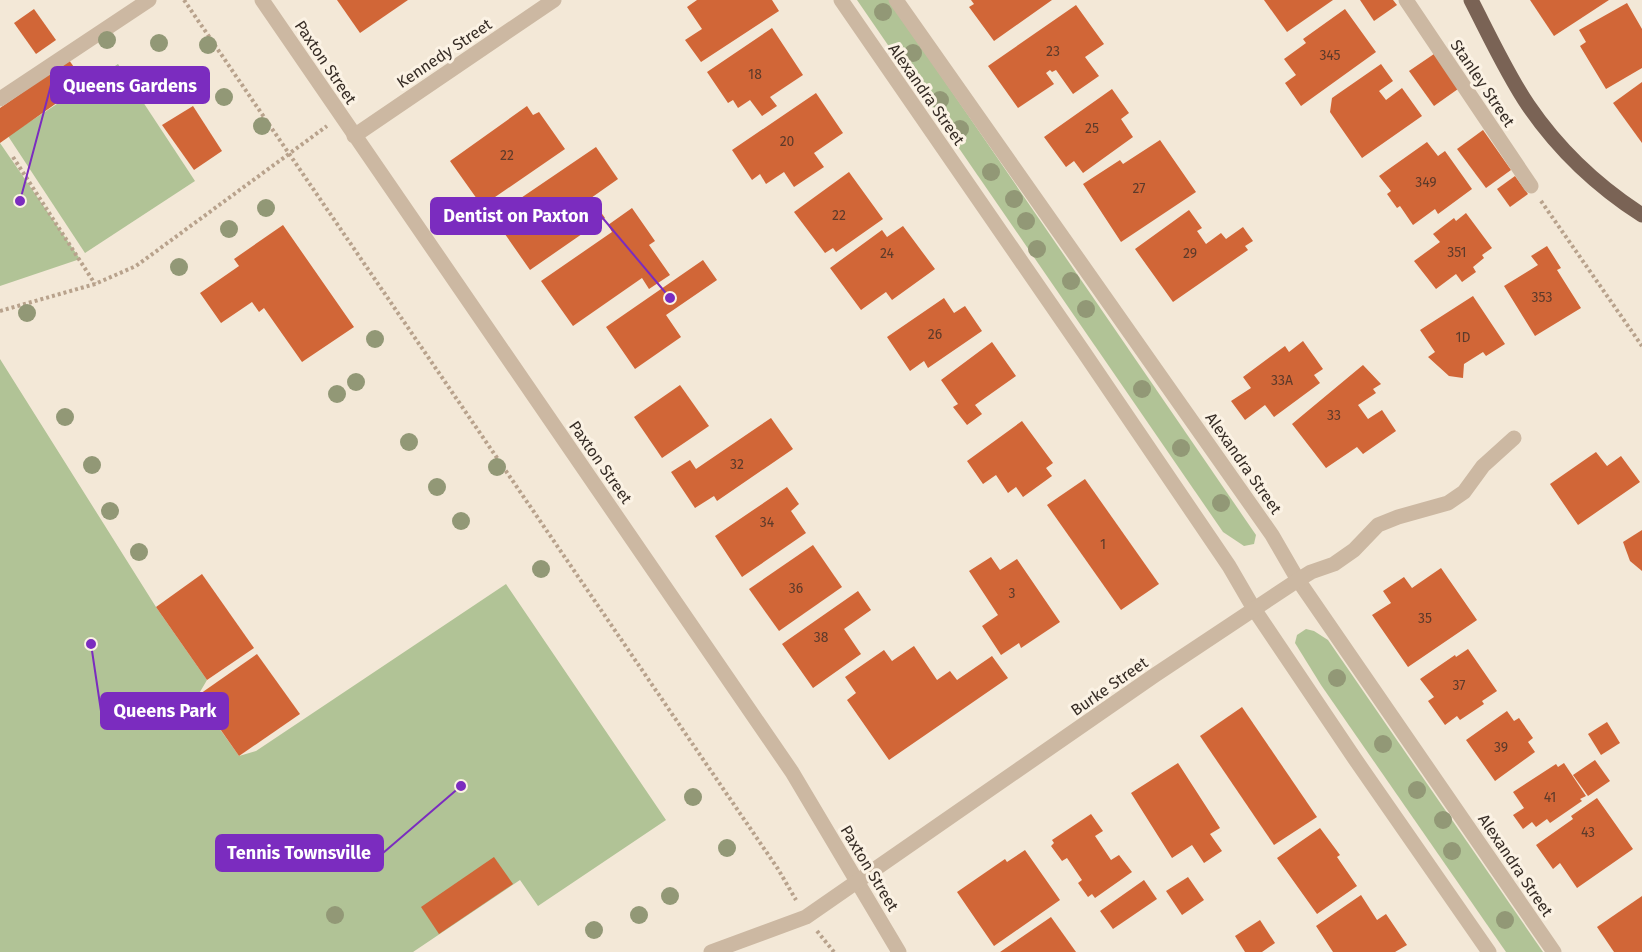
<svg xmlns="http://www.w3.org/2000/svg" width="1642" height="952" font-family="'Fira Sans',sans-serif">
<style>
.green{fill:#b1c396}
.building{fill:#d16637}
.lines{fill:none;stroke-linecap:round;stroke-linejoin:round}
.path{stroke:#b8a28c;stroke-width:4;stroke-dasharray:3 3;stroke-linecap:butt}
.minor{stroke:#ccb8a2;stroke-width:15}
.major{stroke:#7a6355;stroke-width:15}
.tree{fill:#929876}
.labels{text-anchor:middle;stroke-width:6;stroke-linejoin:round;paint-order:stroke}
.number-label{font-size:14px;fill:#5d3a2a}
.street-label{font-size:16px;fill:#362c25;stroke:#fbf2e4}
.leader{fill:none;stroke:#7b2cbf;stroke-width:2}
.callout-dot{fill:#7b2cbf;stroke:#fbf2e4;stroke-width:2}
.callout{fill:#7b2cbf;stroke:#7b2cbf;stroke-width:2}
.callout-label{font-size:18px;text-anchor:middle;font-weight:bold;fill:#fff}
</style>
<rect width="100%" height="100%" fill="#f3e8d7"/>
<g class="green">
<polygon points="857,0 889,0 1256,535 1254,544 1244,546 1223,532"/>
<polygon points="118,64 195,181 85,253 8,136"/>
<polygon points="0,143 80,259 0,286"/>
<polygon points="0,359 156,607 207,680 197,697 239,756 256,751 506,584 666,820 538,906 520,880 413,952 0,952"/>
<polygon points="1306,629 1314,631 1328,640 1543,952 1506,952 1321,685 1295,643 1297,635"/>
</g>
<g class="building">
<polygon points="337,0 408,0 360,33"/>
<polygon points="697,0 772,0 779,11 701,62 685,40 702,29 687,7"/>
<polygon points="971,0 1052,0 994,41 969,7 974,4"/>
<polygon points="1264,0 1333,0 1287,32"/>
<polygon points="1360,0 1393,0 1397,5 1374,21"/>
<polygon points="1530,0 1609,0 1554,36"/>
<polygon points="1627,3 1642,29 1642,68 1606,89 1580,46 1586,42 1579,30"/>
<polygon points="1076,5 1104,44 1085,57 1099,76 1073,94 1056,70 1052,72 1050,70 1046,73 1054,84 1018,108 988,66"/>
<polygon points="34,9 56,40 36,54 14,23"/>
<polygon points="1345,9 1376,52 1301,106 1285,83 1296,75 1284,59 1306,43 1303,39"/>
<polygon points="772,28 803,75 770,97 777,106 762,116 750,100 738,108 733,100 728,103 707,72"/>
<polygon points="1434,54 1458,89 1434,106 1409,71"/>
<polygon points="69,60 85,83 0,143 0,108"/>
<polygon points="1381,64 1393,81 1379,91 1386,100 1402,88 1422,116 1362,158 1330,112 1332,98"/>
<polygon points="1642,82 1642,143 1613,103"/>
<polygon points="1112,89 1129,113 1121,119 1133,137 1083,173 1074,161 1066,167 1044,137"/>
<polygon points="816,93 843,133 814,153 824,167 794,187 784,172 766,184 760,174 752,180 732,150"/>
<polygon points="193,106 222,151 194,170 162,125"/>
<polygon points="527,106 533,115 539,112 565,149 482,206 450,161"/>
<polygon points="1483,130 1511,170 1486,188 1457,149"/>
<polygon points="1160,140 1196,192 1121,242 1083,184 1120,160 1123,164"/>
<polygon points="1427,142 1438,156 1445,151 1472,189 1438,214 1435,209 1413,225 1400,206 1397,208 1387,194 1391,191 1379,176"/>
<polygon points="596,147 618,179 591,198 605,218 530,270 493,217"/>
<polygon points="849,172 883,219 836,252 833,248 825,253 794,212"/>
<polygon points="1515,176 1528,194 1510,207 1497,189"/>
<polygon points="632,208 655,241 649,245 670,275 649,289 642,278 573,326 541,281 612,232 608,225"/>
<polygon points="1189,210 1202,228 1197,231 1206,244 1221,233 1226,239 1243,227 1253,241 1245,246 1248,250 1173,302 1135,249"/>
<polygon points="1466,213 1492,248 1482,255 1484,258 1473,267 1476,272 1462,282 1456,274 1436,289 1414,261 1440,242 1433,234 1454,218 1456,221"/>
<polygon points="283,225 354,327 302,362 264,308 259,312 252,302 221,323 200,293 239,266 234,259"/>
<polygon points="903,226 935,269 892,300 886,292 861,310 830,268 882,230 887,237"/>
<polygon points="1547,246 1561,268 1557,270 1581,308 1535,336 1504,286 1538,265 1531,256"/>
<polygon points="703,260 717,280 666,315 681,337 635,369 606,327"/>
<polygon points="1473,296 1505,344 1486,356 1483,352 1464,364 1463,378 1449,376 1428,357 1435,352 1420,330"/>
<polygon points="944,298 954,313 965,306 982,331 928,368 924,361 910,371 887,337"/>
<polygon points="1303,341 1323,369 1314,375 1320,383 1274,417 1265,405 1245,420 1231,401 1251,388 1243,377 1285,346 1289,352"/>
<polygon points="992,342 1016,376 975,405 982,414 967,425 953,407 958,404 941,380"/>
<polygon points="1363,365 1381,384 1373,389 1376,393 1358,405 1368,419 1382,410 1396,431 1363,454 1357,447 1326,468 1292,424"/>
<polygon points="680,385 709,426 662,458 634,417"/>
<polygon points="771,418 793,449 717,501 714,496 695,508 671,472 690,460 696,469"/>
<polygon points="1022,421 1053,463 1046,468 1052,476 1023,497 1016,487 1008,493 996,475 983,484 967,461"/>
<polygon points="1596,452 1607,466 1621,456 1640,482 1578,525 1550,484"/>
<polygon points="1085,479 1159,584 1121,610 1047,505"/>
<polygon points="787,487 799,504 791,511 806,533 742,577 715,536"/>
<polygon points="1642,530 1642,571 1630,561 1623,542"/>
<polygon points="813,545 842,587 779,631 749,589"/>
<polygon points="991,557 1000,570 1017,559 1060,622 1021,648 1019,643 1001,655 982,626 998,615 969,571"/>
<polygon points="1441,568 1477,620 1408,667 1372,615 1391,603 1383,591 1404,577 1412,588"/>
<polygon points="202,574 254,648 207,680 156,607"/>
<polygon points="858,591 871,610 844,629 861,654 813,688 782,644"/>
<polygon points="914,646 937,680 950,671 957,680 992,656 1008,678 889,760 847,700 856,693 845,677 884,650 892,661"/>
<polygon points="1468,649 1497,691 1482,701 1484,704 1460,720 1457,716 1445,725 1428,701 1434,697 1420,679 1455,655 1456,657"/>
<polygon points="257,654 300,714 239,756 197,696"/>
<polygon points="1242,707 1317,817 1274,845 1200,736"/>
<polygon points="1507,711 1514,721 1519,718 1533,738 1528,742 1535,752 1495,781 1466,740"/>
<polygon points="1607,722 1620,743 1601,755 1588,734"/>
<polygon points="1595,760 1610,781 1588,796 1573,775"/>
<polygon points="1178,763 1220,828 1210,834 1222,851 1204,863 1192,845 1172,858 1131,793"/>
<polygon points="1564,763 1586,796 1580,799 1582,801 1550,823 1547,819 1536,827 1532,822 1523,829 1513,815 1524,808 1513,792 1556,764 1558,767"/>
<polygon points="1597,798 1633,849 1577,888 1560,863 1553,869 1536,845 1573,819 1571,816"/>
<polygon points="1091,814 1103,831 1095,836 1111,860 1119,855 1132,872 1095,898 1092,894 1088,897 1078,883 1082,880 1067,858 1062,861 1051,846 1054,843 1052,840"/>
<polygon points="1320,828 1340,855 1337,857 1357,886 1317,914 1277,858"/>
<polygon points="1025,850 1060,900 994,946 957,892 1005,859 1007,862"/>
<polygon points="494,857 513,884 439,934 421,907"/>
<polygon points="1188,877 1204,900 1182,915 1166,891"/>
<polygon points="1144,880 1157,899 1113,929 1100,911"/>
<polygon points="1361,895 1377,920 1386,914 1407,945 1395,952 1333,952 1316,926"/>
<polygon points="1642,896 1642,952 1614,952 1597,927"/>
<polygon points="1051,917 1076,952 1000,952"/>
<polygon points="1260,920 1275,943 1262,952 1245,952 1235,936"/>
</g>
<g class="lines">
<g class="path">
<polyline points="184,0 778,869 796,900"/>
<polyline points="13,157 95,284"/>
<polyline points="1541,201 1642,346"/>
<polyline points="0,311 95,284 136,266 327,126"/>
<polyline points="817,931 834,952"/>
</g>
<g class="minor">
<polyline points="262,0 792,772 899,952"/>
<polyline points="841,0 1083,351 1229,566 1254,609 1355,759 1489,952"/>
<polyline points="896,0 1272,535 1298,580 1554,952"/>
<polyline points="1406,0 1531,186"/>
<polyline points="0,99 149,0"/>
<polyline points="354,136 554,0"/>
<polyline points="711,952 806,917 1155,675 1298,580 1311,572 1334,564 1354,550 1378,525 1398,517 1448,503 1464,492 1483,466 1514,438"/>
</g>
<path class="major" d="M 1471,0 C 1488,33 1507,74 1528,105 C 1558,149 1597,186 1642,215"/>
</g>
<g class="tree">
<circle cx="883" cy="12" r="9"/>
<circle cx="107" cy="40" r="9"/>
<circle cx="159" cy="43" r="9"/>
<circle cx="208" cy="45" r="9"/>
<circle cx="913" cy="53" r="9"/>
<circle cx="224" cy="97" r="9"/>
<circle cx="940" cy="100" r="9"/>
<circle cx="262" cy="126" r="9"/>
<circle cx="960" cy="129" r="9"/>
<circle cx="991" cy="172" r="9"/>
<circle cx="1014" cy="199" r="9"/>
<circle cx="266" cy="208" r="9"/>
<circle cx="1026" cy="221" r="9"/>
<circle cx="229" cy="229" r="9"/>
<circle cx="1037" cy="249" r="9"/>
<circle cx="179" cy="267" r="9"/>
<circle cx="1071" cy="281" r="9"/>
<circle cx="1086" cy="309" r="9"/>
<circle cx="27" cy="313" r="9"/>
<circle cx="375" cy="339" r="9"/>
<circle cx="356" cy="382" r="9"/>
<circle cx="1142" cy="389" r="9"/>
<circle cx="337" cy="394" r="9"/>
<circle cx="65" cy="417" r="9"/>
<circle cx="409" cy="442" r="9"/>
<circle cx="1181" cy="448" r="9"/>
<circle cx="92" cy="465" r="9"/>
<circle cx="497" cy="467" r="9"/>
<circle cx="437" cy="487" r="9"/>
<circle cx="1221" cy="503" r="9"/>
<circle cx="110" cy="511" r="9"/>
<circle cx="461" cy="521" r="9"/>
<circle cx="139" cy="552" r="9"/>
<circle cx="541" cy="569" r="9"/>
<circle cx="1337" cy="678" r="9"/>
<circle cx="1383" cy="744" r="9"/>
<circle cx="1417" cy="790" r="9"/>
<circle cx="693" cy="797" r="9"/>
<circle cx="1443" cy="820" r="9"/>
<circle cx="727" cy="848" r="9"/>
<circle cx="1452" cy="851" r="9"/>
<circle cx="670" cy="896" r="9"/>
<circle cx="335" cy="915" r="9"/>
<circle cx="639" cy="915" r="9"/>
<circle cx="1505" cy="920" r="9"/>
<circle cx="594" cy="930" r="9"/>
</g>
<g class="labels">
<g class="number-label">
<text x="1053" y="56">23</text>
<text x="1330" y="60">345</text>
<text x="755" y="79">18</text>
<text x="1092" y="133">25</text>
<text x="787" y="146">20</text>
<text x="507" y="160">22</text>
<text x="1426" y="187">349</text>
<text x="1139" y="193">27</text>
<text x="839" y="220">22</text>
<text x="1457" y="257">351</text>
<text x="887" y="258">24</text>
<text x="1190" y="258">29</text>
<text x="1542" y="302">353</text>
<text x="935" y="339">26</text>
<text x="1463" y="342">1D</text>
<text x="1282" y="385">33A</text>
<text x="1334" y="420">33</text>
<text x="737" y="469">32</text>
<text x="767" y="527">34</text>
<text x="1103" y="549">1</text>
<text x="796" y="593">36</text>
<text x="1012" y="598">3</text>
<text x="1425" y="623">35</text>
<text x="821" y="642">38</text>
<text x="1459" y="690">37</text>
<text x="1501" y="752">39</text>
<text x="1550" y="802">41</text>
<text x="1588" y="837">43</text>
</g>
<g class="street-label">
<text transform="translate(444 53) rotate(-34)" y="6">Kennedy Street</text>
<text transform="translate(326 62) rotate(56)" y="6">Paxton Street</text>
<text transform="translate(1483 83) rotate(56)" y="6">Stanley Street</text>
<text transform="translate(927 94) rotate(55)" y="6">Alexandra Street</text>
<text transform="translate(601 462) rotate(55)" y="6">Paxton Street</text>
<text transform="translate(1244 463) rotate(55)" y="6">Alexandra Street</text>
<text transform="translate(1109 686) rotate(-35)" y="6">Burke Street</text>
<text transform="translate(1516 865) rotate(56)" y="6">Alexandra Street</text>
<text transform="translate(870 868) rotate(59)" y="6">Paxton Street</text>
</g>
</g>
<path class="leader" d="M20 201L51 85M670 298L601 216M91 644L101 711M461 786L383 853"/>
<g class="callout-dot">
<circle cx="20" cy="201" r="6"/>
<circle cx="670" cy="298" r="6"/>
<circle cx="91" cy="644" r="6"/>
<circle cx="461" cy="786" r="6"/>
</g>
<g class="callout">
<rect x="51" y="67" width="158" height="36" rx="6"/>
<rect x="431" y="198" width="170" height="36" rx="6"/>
<rect x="101" y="693" width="127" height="36" rx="6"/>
<rect x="216" y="835" width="167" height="36" rx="6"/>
</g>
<g class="callout-label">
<text x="130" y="92">Queens Gardens</text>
<text x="516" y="222">Dentist on Paxton</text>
<text x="165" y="717">Queens Park</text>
<text x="299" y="859">Tennis Townsville</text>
</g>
</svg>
